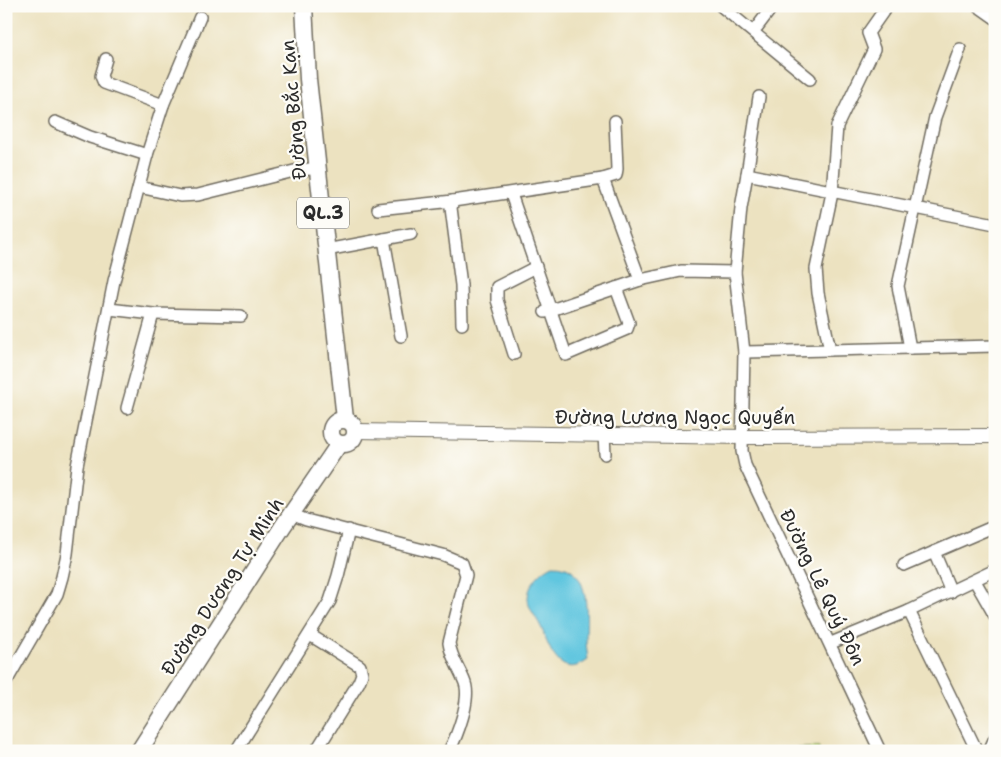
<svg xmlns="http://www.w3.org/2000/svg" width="1001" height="757" font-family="'Shantell Sans',sans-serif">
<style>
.green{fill:#b7d57c;stroke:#718054}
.water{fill:#61c6df;stroke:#467885}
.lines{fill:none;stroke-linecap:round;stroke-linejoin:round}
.minor-casing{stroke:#6f6b5f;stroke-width:14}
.major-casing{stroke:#6f6b5f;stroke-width:16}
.highway-casing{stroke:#6f6b5f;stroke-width:19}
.minor{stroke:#fff;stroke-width:11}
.major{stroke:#fff;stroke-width:14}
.highway{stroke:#fff;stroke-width:16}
.labels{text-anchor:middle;stroke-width:4.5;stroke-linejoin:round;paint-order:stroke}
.shield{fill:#fdfcf7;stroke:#6a6a68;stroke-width:1}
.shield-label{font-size:18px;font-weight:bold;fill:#2b2b2b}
.street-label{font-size:19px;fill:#2b2b2b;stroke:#fdfcf7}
</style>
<rect width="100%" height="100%" fill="#fdfcf7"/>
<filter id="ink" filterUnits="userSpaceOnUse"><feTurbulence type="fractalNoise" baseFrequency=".02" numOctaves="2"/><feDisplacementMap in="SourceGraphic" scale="10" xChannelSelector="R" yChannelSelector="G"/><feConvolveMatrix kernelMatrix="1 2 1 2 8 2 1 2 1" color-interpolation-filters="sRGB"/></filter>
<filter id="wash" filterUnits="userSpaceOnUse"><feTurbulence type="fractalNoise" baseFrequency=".0096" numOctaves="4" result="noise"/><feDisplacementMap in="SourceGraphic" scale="20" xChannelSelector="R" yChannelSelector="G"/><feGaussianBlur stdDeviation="1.12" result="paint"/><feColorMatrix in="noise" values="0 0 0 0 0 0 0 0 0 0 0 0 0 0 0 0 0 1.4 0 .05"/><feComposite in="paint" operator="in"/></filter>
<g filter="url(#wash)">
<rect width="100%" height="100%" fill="#ece2c0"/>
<polygon class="green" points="819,747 819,751 754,751"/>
<path class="water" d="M 553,565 C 590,564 587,610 586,637 C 586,644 587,652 588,660 C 560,681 549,648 542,629 C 538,620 532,613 529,605 C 524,589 539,571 553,565 Z"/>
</g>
<g filter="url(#ink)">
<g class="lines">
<defs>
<g id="minor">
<polyline points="721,6 810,79"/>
<polyline points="978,6 995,18"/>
<polyline points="754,31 773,6"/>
<polyline points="106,59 101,76 104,83 163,105"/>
<polyline points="615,121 617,169 616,175 603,179 640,280"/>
<polyline points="55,122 90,137 147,155"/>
<polyline points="747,174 759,97"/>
<polyline points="139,187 180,196 198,195 294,171 318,168"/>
<polyline points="511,194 566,355 627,329 629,323 616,288"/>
<polyline points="378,209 453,201"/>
<polyline points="384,239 401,336"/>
<polyline points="326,250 411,234"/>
<polyline points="109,309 153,314 241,316"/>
<polyline points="545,312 640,280 681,271 735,272"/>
<polyline points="462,324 461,285 451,208 453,201 603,179"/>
<polyline points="910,348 898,286 935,117 960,49"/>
<polyline points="830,350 818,293 816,269 832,193 837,126 874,49 868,33 887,6"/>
<polyline points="744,352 995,346"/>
<polyline points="514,354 497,300 497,287 536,267"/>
<polyline points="127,408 153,314"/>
<polyline points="604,434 605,454"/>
<path d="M 291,514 L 306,520 L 443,555 L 462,563 L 466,575 L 449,643 C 451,658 460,669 465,683 C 471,700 457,736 449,751"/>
<polyline points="934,552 951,592"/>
<polyline points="904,565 995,526"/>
<polyline points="975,581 995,616"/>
<polyline points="909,611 977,751"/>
<polyline points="310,635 360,666 362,674 359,682 316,751"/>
<polyline points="831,643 909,611 995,570"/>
<polyline points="6,682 57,594 62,577 67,554 77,466 114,281 147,155 163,105 200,17"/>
<polyline points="236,751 330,601 338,576 349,530"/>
<polyline points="880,751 745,465 742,451 744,352 735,272 741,208 747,174 995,224"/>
<polyline points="989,751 995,738"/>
</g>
<polyline id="major" points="356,431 744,437 995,436"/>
<g id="highway">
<polyline points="304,6 308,79 345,419"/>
<circle cx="343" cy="432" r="12"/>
<polyline points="139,751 283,526 339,444"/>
</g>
</defs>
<use href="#minor" class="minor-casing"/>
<use href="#major" class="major-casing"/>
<use href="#highway" class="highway-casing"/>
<use href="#minor" class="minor"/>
<use href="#major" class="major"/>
<use href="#highway" class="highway"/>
</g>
</g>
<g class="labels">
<rect class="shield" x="297" y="197.5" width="52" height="31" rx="4"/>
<g class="shield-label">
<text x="323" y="219">QL.3</text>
</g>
<g class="street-label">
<text transform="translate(293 110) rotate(-95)" y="7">Đường Bắc Kạn</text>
<text x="675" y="424">Đường Lương Ngọc Quyến</text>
<text transform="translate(222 586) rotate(-57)" y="7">Đường Dương Tự Minh</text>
<text transform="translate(823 587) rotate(64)" y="7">Đường Lê Quý Đôn</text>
</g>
</g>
<rect width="1001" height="757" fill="none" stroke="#fdfcf7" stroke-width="25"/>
</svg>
